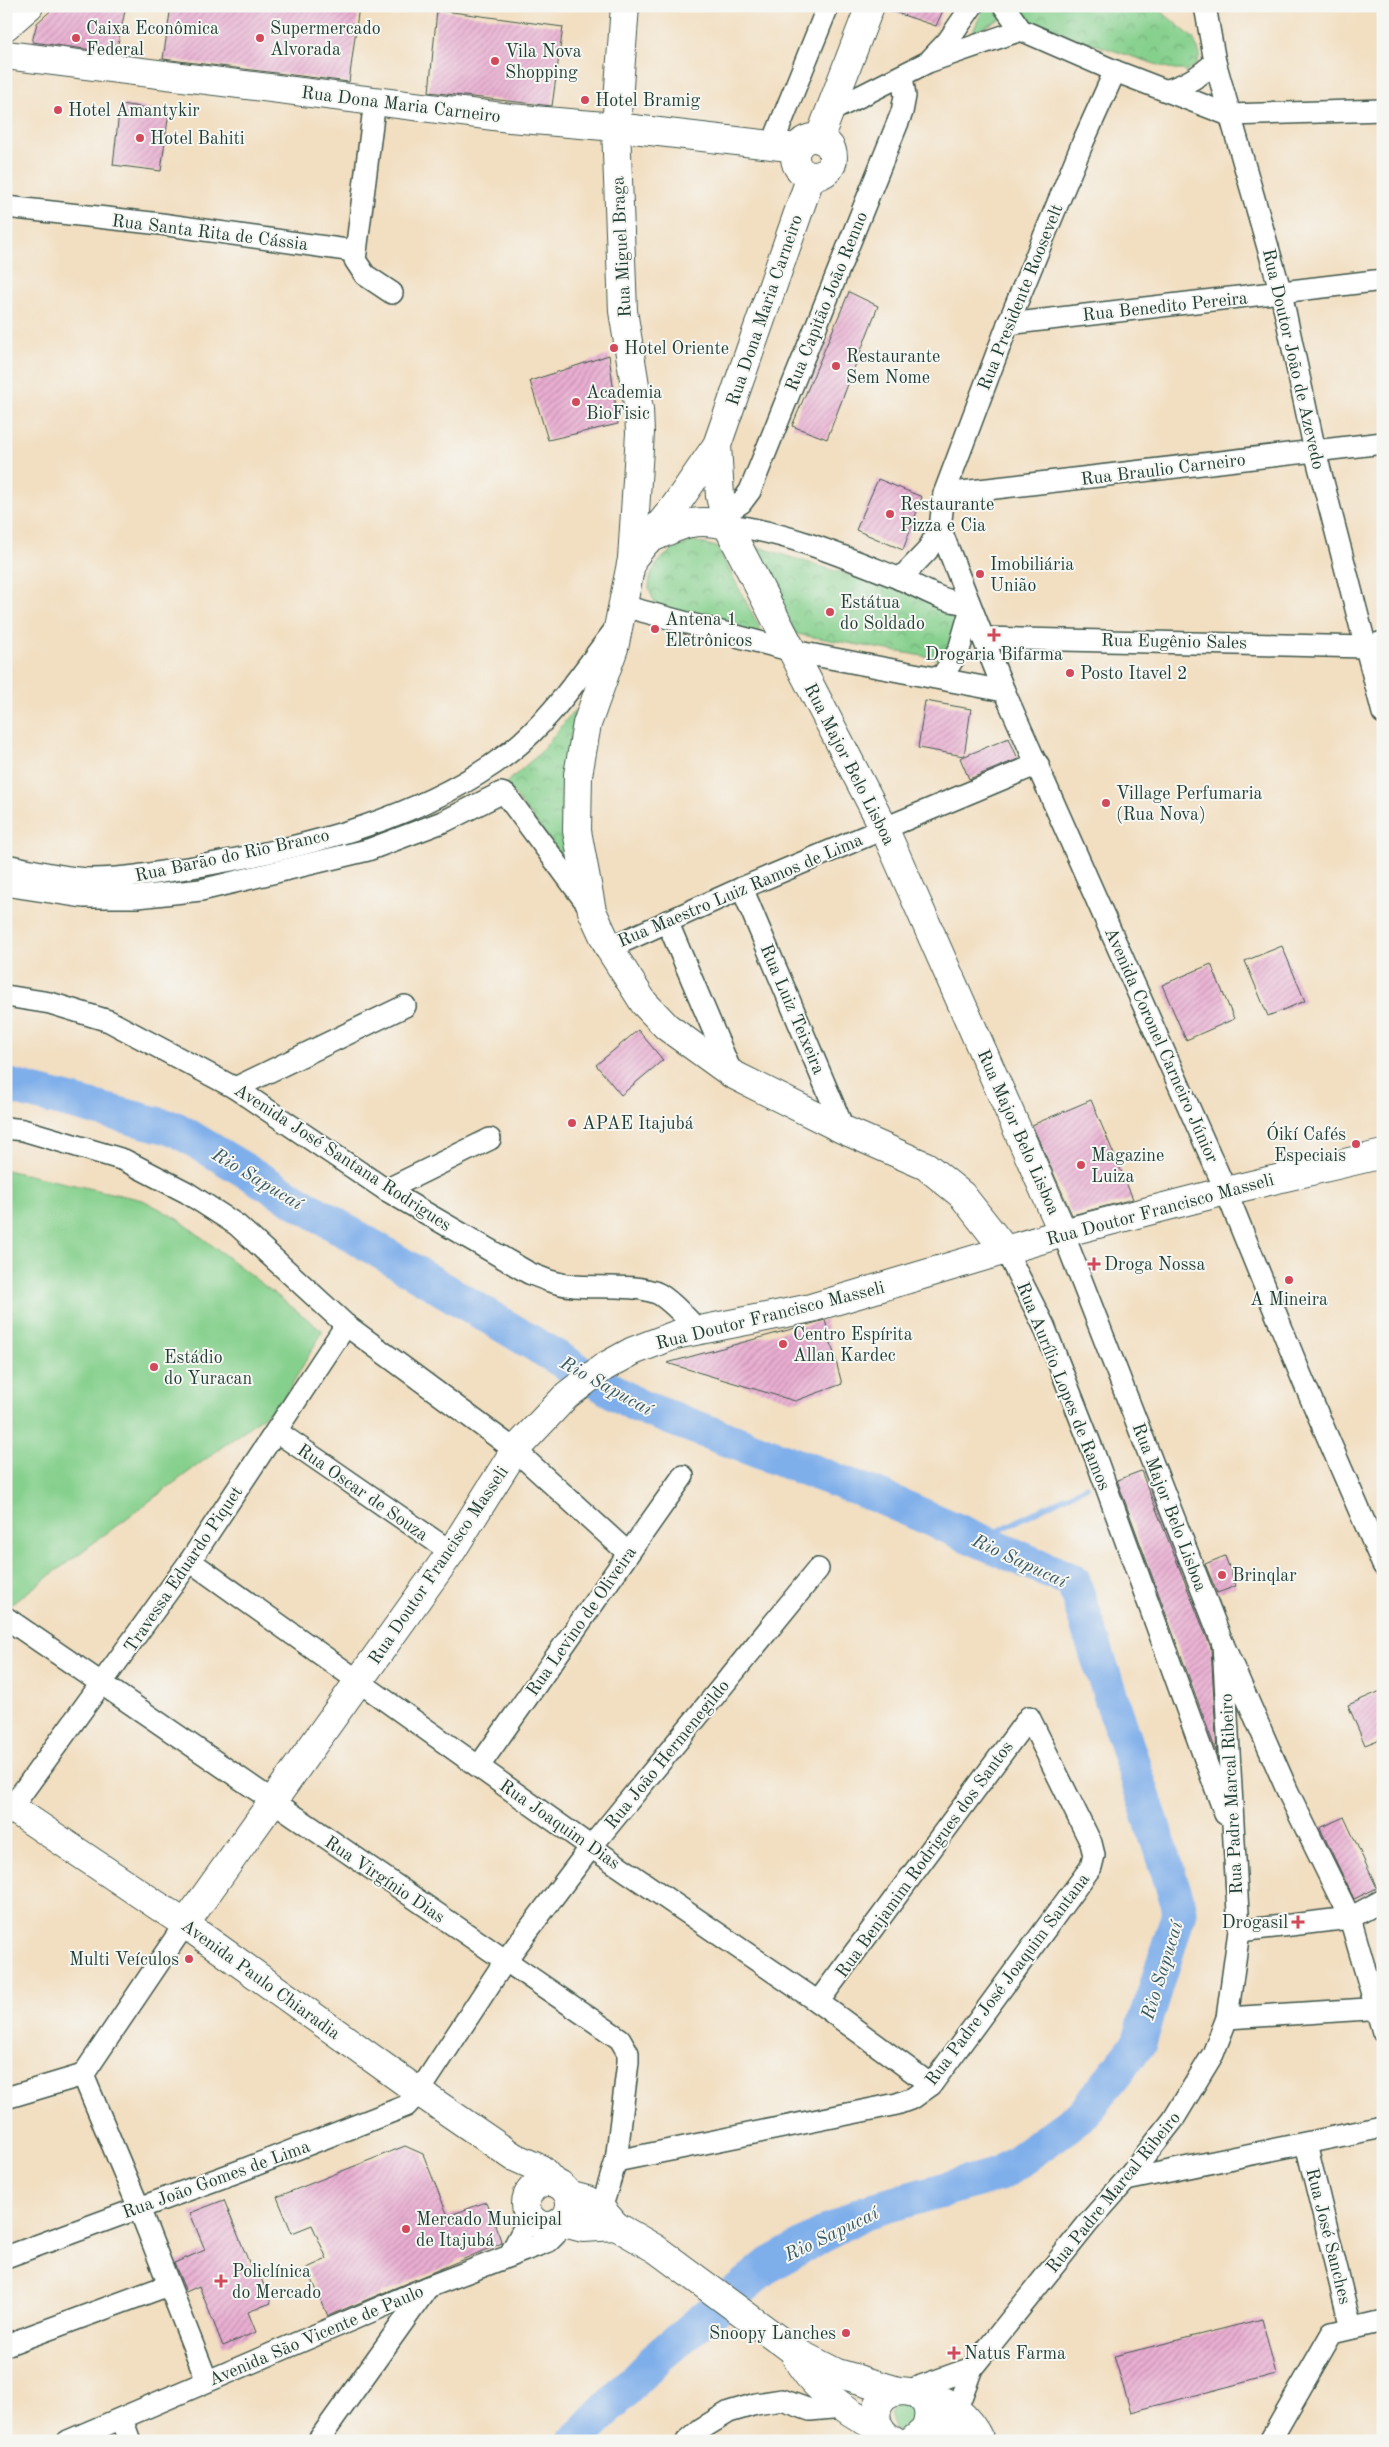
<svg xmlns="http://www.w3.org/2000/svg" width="1389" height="2447" font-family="'Old Standard TT',serif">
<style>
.green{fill:#86d08d;stroke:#528660}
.park{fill:url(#park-crowns);stroke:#528660}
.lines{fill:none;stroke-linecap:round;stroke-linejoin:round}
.stream{stroke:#7fafea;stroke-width:5.5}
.river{stroke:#7fafea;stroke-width:35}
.building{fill:url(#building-hatch)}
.street-casing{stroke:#3f5549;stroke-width:24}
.secondary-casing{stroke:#3f5549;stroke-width:30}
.street{stroke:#fff;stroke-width:21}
.secondary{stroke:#fff;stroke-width:28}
.poi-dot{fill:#d1495b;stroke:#f6f6f2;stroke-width:2}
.labels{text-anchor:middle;stroke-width:4;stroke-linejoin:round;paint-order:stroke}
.poi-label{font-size:18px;fill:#1f3d34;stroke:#f6f6f2;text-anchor:start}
.street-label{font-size:18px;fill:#1f3d34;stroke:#f6f6f2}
.water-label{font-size:19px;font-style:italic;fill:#375a62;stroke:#f6f6f2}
</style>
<defs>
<pattern id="park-crowns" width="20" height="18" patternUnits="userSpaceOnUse" patternTransform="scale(1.25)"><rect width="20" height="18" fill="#86d08d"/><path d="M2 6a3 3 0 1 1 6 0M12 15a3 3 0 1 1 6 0" fill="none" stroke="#6daa74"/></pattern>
<pattern id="building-hatch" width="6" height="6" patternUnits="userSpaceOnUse" patternTransform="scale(1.25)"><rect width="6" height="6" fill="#eaaed2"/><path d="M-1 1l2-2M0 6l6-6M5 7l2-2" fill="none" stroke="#bd8fab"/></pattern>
</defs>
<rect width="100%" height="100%" fill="#f6f6f2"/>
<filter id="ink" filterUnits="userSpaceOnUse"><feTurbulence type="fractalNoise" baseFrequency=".02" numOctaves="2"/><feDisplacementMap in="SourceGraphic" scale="10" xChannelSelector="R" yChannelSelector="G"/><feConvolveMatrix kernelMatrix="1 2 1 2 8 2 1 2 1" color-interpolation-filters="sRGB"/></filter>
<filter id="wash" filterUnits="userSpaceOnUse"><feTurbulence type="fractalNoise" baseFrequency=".0096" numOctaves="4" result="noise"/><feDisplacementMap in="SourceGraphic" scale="20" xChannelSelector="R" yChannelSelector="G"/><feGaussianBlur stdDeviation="1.12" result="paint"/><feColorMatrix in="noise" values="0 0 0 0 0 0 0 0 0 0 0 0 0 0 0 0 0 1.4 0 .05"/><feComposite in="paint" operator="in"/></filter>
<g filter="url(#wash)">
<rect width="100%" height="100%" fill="#f2dec0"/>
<g class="green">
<polygon points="985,6 996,6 1004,17 972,33"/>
<polygon points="6,1170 143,1200 178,1219 323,1331 281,1403 9,1606 6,1603"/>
<polygon points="910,2404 918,2417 905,2432 894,2429 889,2414 894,2405"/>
</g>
<g class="park">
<polygon points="1018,6 1155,6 1193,38 1200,54 1197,64 1186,71 1164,67 1033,24 1019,12"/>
<path d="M 694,541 L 717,547 L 764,636 L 659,609 C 656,603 649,593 649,587 C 650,561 672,548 694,541 Z"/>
<polygon points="748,544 955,608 962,635 946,660 796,634"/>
<polygon points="575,709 563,792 573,871 506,783 540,753"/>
</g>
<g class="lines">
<polyline class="stream" points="980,1540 1087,1486"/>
<polyline class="river" points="6,1085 176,1129 636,1405 880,1497 1073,1581 1180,1909 1139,2043 1082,2115 1000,2174 864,2212 770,2264 660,2355 575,2441"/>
</g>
<g id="blocks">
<g class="building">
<polygon points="56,6 126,6 116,53 32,42 37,23"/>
<polygon points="171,6 359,6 349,82 163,59"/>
<polygon points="945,6 936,26 885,9 885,6"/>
<polygon points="437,10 563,27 552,106 429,92"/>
<polygon points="120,104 169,111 161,171 113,165"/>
<polygon points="849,292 878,306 827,439 792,426"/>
<polygon points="609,355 618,424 548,440 530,381"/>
<polygon points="878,479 922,497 903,550 856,530"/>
<polygon points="925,701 971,709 964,756 918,748"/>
<polygon points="1009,738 1018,759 969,779 960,758"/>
<polygon points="1282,946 1305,1001 1268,1016 1245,961"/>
<polygon points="1211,964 1234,1019 1186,1040 1162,985"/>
<polygon points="638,1030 663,1060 621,1095 596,1065"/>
<polygon points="1091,1100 1133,1199 1072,1215 1032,1125"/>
<polygon points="825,1320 842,1384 795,1401 667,1363"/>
<polygon points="1141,1471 1211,1648 1217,1754 1117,1480"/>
<polygon points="1225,1556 1236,1586 1217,1593 1205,1564"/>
<polygon points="1383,1690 1383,1738 1365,1745 1348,1705"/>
<polygon points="1344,1817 1377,1888 1354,1899 1320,1828"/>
<polygon points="405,2146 423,2154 448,2216 486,2202 502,2243 328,2316 307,2268 327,2259 312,2225 292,2233 277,2197"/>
<polygon points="224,2200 252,2270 257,2268 271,2303 248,2312 256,2332 223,2346 199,2286 186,2292 174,2263 205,2250 190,2213"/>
<polygon points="1262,2319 1276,2374 1131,2412 1114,2356"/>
</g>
</g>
</g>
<g filter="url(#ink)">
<use href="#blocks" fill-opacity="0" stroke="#3f5549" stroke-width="1"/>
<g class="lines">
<defs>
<g id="street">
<polyline points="1004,6 1021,30 1115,71 1229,115 1383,110"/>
<polyline points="1205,6 1215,62 1281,293 1315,451 1383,713"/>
<polyline points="931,59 948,41 972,6"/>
<path d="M 1168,90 C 1187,84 1200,76 1215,62"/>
<polyline points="375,100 355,260 365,275 392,293"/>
<polyline points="829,112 928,62 1021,30"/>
<polyline points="772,145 828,6"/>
<polyline points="6,207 161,224 354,251"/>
<polyline points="1008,324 1383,280"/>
<polyline points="944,494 1383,443"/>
<polyline points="724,514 741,503 750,491 902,112 905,96 902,76"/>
<path d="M 727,525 C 787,532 842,556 898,578 C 921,587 944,604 969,603"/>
<polyline points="940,528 1004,691 1226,1191 1302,1378 1383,1565"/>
<polyline points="900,579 927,551 940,528 944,494 1008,324 1083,142 1115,71"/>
<polyline points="623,606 793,651 1004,691"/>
<polyline points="983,638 1365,647 1383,642"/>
<polyline points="941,678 959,650 971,608"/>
<path d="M 6,865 C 34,870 64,879 92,879 C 130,879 167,871 205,865 C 310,846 424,818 510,752 C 551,720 582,672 614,631"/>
<polyline points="6,885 84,897 137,897 201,890 368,850 445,821 501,793 506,795 591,909"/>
<polyline points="742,888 844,1130"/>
<polyline points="667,921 732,1074"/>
<polyline points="609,948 742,888 1038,764"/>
<path d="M 6,996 L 50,1003 L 109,1021 L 235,1088 L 386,1190 L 529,1273 C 544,1279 558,1285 574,1286 C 597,1288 638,1284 659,1294 C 674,1303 686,1318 699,1331"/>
<polyline points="235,1088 405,1006"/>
<polyline points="6,1128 23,1130 124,1160 186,1192 237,1225 346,1325 515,1450 628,1553"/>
<polyline points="386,1190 490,1139"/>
<polyline points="1063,1233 1223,1644 1288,1792 1350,1918 1383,2032"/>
<polyline points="1006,1251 1044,1326 1095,1456 1225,1814"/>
<polyline points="276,1431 451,1552"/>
<polyline points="190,1561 591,1847 818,2002 931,2085"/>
<polyline points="6,1618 620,2039 628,2053 628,2062 616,2161 601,2209"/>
<polyline points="479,1766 683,1476"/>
<polyline points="6,1815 190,1561 346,1325"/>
<polyline points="1239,1931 1350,1918 1383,1900"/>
<polyline points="1227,2018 1383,2008"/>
<polyline points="83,2075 139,2208 207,2381"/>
<polyline points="83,2075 185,1924"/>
<polyline points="6,2098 83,2075"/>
<polyline points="1306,2144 1351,2328"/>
<polyline points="616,2161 897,2104 913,2098 931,2085 1091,1867 1094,1855 1091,1843 1029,1717 818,2002"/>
<polyline points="1126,2180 1383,2127"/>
<polyline points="509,2256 530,2217"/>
<polyline points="6,2257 245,2169 406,2106 419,2092 505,1961 591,1847 818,1569"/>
<polyline points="6,2345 169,2285"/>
<polyline points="907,2391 972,2368"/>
<polyline points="122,2419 130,2441"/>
<polyline points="940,2434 956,2411 972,2368 1089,2222 1126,2180 1173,2120 1213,2054 1227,2018 1239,1931 1223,1644"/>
<polyline points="68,2441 428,2287 549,2241 555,2235 557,2224"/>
<polyline points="318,2441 428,2287"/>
<polyline points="687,2441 701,2429 729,2412 756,2404 782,2400 810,2410 843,2407"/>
<polyline points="1270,2441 1332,2333 1383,2321"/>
</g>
<g id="secondary">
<polyline points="625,6 616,127 623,311 639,410 640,433 632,559 614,648 587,724 578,775 577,831 592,911 609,948 644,1003 667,1027 732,1074 844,1130 926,1166 962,1195 1006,1251"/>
<polyline points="6,26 29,6"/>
<polyline points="6,55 510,118 616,127 797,148"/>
<circle cx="814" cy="157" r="19"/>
<polyline points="819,139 870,6"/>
<polyline points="717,445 720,496 727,525 884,828 1063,1233"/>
<path d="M 650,539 C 680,525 694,517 727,525"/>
<polyline points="632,559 675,506 717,445 811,176"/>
<polyline points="6,1804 185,1924 419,2092 514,2157 541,2169 553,2182"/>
<polyline points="185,1924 451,1552 515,1450 567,1395 604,1367 633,1351 675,1335 811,1308 1063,1233 1226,1191 1383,1154"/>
<circle cx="548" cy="2204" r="22"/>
<polyline points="568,2195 587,2200 601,2209 616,2226 656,2249 794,2351 837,2373 898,2391"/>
<polyline points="560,2222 583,2228 616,2226"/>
<path d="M 796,2357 C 813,2390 849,2413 880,2429"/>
<path d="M 921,2398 C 945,2393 971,2420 980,2441"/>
<polyline points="925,2430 963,2441"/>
<path d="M 894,2441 C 885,2437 879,2430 877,2421 C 869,2379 945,2381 925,2430 L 912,2441"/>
</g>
</defs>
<use href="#street" class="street-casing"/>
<use href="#secondary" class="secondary-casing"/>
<use href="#street" class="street"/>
<use href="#secondary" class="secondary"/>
</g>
</g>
<g class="poi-dot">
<circle cx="76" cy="38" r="5"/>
<circle cx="260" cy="38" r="5"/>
<circle cx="495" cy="61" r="5"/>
<circle cx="585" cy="100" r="5"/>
<circle cx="58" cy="110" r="5"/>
<circle cx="140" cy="138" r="5"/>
<circle cx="614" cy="348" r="5"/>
<circle cx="836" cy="366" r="5"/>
<circle cx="576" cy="402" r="5"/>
<circle cx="890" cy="514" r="5"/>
<circle cx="980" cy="574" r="5"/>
<circle cx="830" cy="612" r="5"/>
<circle cx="655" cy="629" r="5"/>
<path d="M991.5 627.5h5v5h5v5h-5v5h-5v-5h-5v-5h5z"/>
<circle cx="1070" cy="673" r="5"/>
<circle cx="1106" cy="803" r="5"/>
<circle cx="572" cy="1123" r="5"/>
<circle cx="1356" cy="1144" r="5"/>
<circle cx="1081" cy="1165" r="5"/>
<path d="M1091.5 1256.5h5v5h5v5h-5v5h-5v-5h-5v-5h5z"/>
<circle cx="1289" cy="1280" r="5"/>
<circle cx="783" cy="1344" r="5"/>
<circle cx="154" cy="1367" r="5"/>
<circle cx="1222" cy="1575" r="5"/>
<path d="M1295.5 1914.5h5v5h5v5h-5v5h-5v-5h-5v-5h5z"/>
<circle cx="189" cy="1959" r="5"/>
<circle cx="406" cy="2229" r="5"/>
<path d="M218.5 2273.5h5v5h5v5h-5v5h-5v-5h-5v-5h5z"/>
<circle cx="846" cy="2333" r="5"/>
<path d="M951.5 2345.5h5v5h5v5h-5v5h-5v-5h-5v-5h5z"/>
</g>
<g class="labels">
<g class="poi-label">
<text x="86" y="34">Caixa Econômica<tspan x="86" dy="21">Federal</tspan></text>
<text x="270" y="34">Supermercado<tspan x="270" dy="21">Alvorada</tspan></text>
<text x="505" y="57">Vila Nova<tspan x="505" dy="21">Shopping</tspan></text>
<text x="595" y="106">Hotel Bramig</text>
<text x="68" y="116">Hotel Amantykir</text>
<text x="150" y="144">Hotel Bahiti</text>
<text x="624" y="354">Hotel Oriente</text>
<text x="846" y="362">Restaurante<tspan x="846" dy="21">Sem Nome</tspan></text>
<text x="586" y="398">Academia<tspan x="586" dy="21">BioFisic</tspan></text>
<text x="900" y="510">Restaurante<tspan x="900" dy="21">Pizza e Cia</tspan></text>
<text x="990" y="570">Imobiliária<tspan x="990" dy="21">União</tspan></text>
<text x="840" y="608">Estátua<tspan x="840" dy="21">do Soldado</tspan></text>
<text x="665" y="625">Antena 1<tspan x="665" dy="21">Eletrônicos</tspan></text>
<text x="994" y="660" text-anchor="middle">Drogaria Bifarma</text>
<text x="1080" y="679">Posto Itavel 2</text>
<text x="1116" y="799">Village Perfumaria<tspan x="1116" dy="21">(Rua Nova)</tspan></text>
<text x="582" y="1129">APAE Itajubá</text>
<text x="1346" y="1140" text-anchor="end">Óikí Cafés<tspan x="1346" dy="21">Especiais</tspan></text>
<text x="1091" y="1161">Magazine<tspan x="1091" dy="21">Luiza</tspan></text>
<text x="1104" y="1270">Droga Nossa</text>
<text x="1289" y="1305" text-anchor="middle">A Mineira</text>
<text x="793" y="1340">Centro Espírita<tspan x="793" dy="21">Allan Kardec</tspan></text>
<text x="164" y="1363">Estádio<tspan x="164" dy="21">do Yuracan</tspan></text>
<text x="1232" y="1581">Brinqlar</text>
<text x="1288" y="1928" text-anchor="end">Drogasil</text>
<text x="179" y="1965" text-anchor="end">Multi Veículos</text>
<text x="416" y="2225">Mercado Municipal<tspan x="416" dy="21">de Itajubá</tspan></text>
<text x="232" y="2277">Policlínica<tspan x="232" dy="21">do Mercado</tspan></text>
<text x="836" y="2339" text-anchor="end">Snoopy Lanches</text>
<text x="964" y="2359">Natus Farma</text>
</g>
<g class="street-label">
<text transform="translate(401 104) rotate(7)" y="6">Rua Dona Maria Carneiro</text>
<text transform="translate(210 232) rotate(7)" y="6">Rua Santa Rita de Cássia</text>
<text transform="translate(621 247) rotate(-93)" y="6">Rua Miguel Braga</text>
<text transform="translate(1020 297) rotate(-68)" y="6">Rua Presidente Roosevelt</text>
<text transform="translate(826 301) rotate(-68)" y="6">Rua Capitão João Renno</text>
<text transform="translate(1165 306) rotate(-6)" y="6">Rua Benedito Pereira</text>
<text transform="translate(764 310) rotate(-71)" y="6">Rua Dona Maria Carneiro</text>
<text transform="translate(1294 359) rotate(77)" y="6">Rua Doutor João de Azevedo</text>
<text transform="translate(1163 469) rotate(-7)" y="6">Rua Braulio Carneiro</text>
<text transform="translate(1174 641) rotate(1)" y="6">Rua Eugênio Sales</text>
<text transform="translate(850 764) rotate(63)" y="6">Rua Major Belo Lisboa</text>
<text transform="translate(232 855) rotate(-12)" y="6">Rua Barão do Rio Branco</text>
<text transform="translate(740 890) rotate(-23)" y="6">Rua Maestro Luiz Ramos de Lima</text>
<text transform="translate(793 1009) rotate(67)" y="6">Rua Luiz Teixeira</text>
<text transform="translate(1162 1045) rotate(66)" y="6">Avenida Coronel Carneiro Júnior</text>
<text transform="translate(1019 1132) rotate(66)" y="6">Rua Major Belo Lisboa</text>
<text transform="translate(343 1157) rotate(33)" y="6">Avenida José Santana Rodrigues</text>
<text transform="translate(1160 1209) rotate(-15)" y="6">Rua Doutor Francisco Masseli</text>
<text transform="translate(770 1315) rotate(-14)" y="6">Rua Doutor Francisco Masseli</text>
<text transform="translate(1064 1386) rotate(68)" y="6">Rua Aurílio Lopes de Ramos</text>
<text transform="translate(363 1492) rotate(35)" y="6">Rua Oscar de Souza</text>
<text transform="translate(1170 1507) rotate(69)" y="6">Rua Major Belo Lisboa</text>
<text transform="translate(438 1565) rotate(-56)" y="6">Rua Doutor Francisco Masseli</text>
<text transform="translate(183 1569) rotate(-56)" y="6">Travessa Eduardo Piquet</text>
<text transform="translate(581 1621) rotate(-55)" y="6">Rua Levino de Oliveira</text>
<text transform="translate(667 1754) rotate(-51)" y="6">Rua João Hermenegildo</text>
<text transform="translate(1231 1794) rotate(-93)" y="6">Rua Padre Marcal Ribeiro</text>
<text transform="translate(560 1824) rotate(35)" y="6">Rua Joaquim Dias</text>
<text transform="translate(924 1859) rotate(-54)" y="6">Rua Benjamim Rodrigues dos Santos</text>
<text transform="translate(385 1879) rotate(34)" y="6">Rua Virgínio Dias</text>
<text transform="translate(261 1979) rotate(36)" y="6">Avenida Paulo Chiaradia</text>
<text transform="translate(1007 1979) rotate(-53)" y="6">Rua Padre José Joaquim Santana</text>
<text transform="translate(216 2179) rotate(-20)" y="6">Rua João Gomes de Lima</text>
<text transform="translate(1113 2192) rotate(-51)" y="6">Rua Padre Marcal Ribeiro</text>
<text transform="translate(1329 2236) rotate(76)" y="6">Rua José Sanches</text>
<text transform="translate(316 2335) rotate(-23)" y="6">Avenida São Vicente de Paulo</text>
</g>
<g class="water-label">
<text transform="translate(258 1178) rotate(31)" y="7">Rio Sapucaí</text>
<text transform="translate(607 1385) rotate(29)" y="7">Rio Sapucaí</text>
<text transform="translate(1020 1560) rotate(25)" y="7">Rio Sapucaí</text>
<text transform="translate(1161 1970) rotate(-73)" y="7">Rio Sapucaí</text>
<text transform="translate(831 2233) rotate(-26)" y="7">Rio Sapucaí</text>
</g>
</g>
<rect width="1389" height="2447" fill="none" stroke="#f6f6f2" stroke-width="25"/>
</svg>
